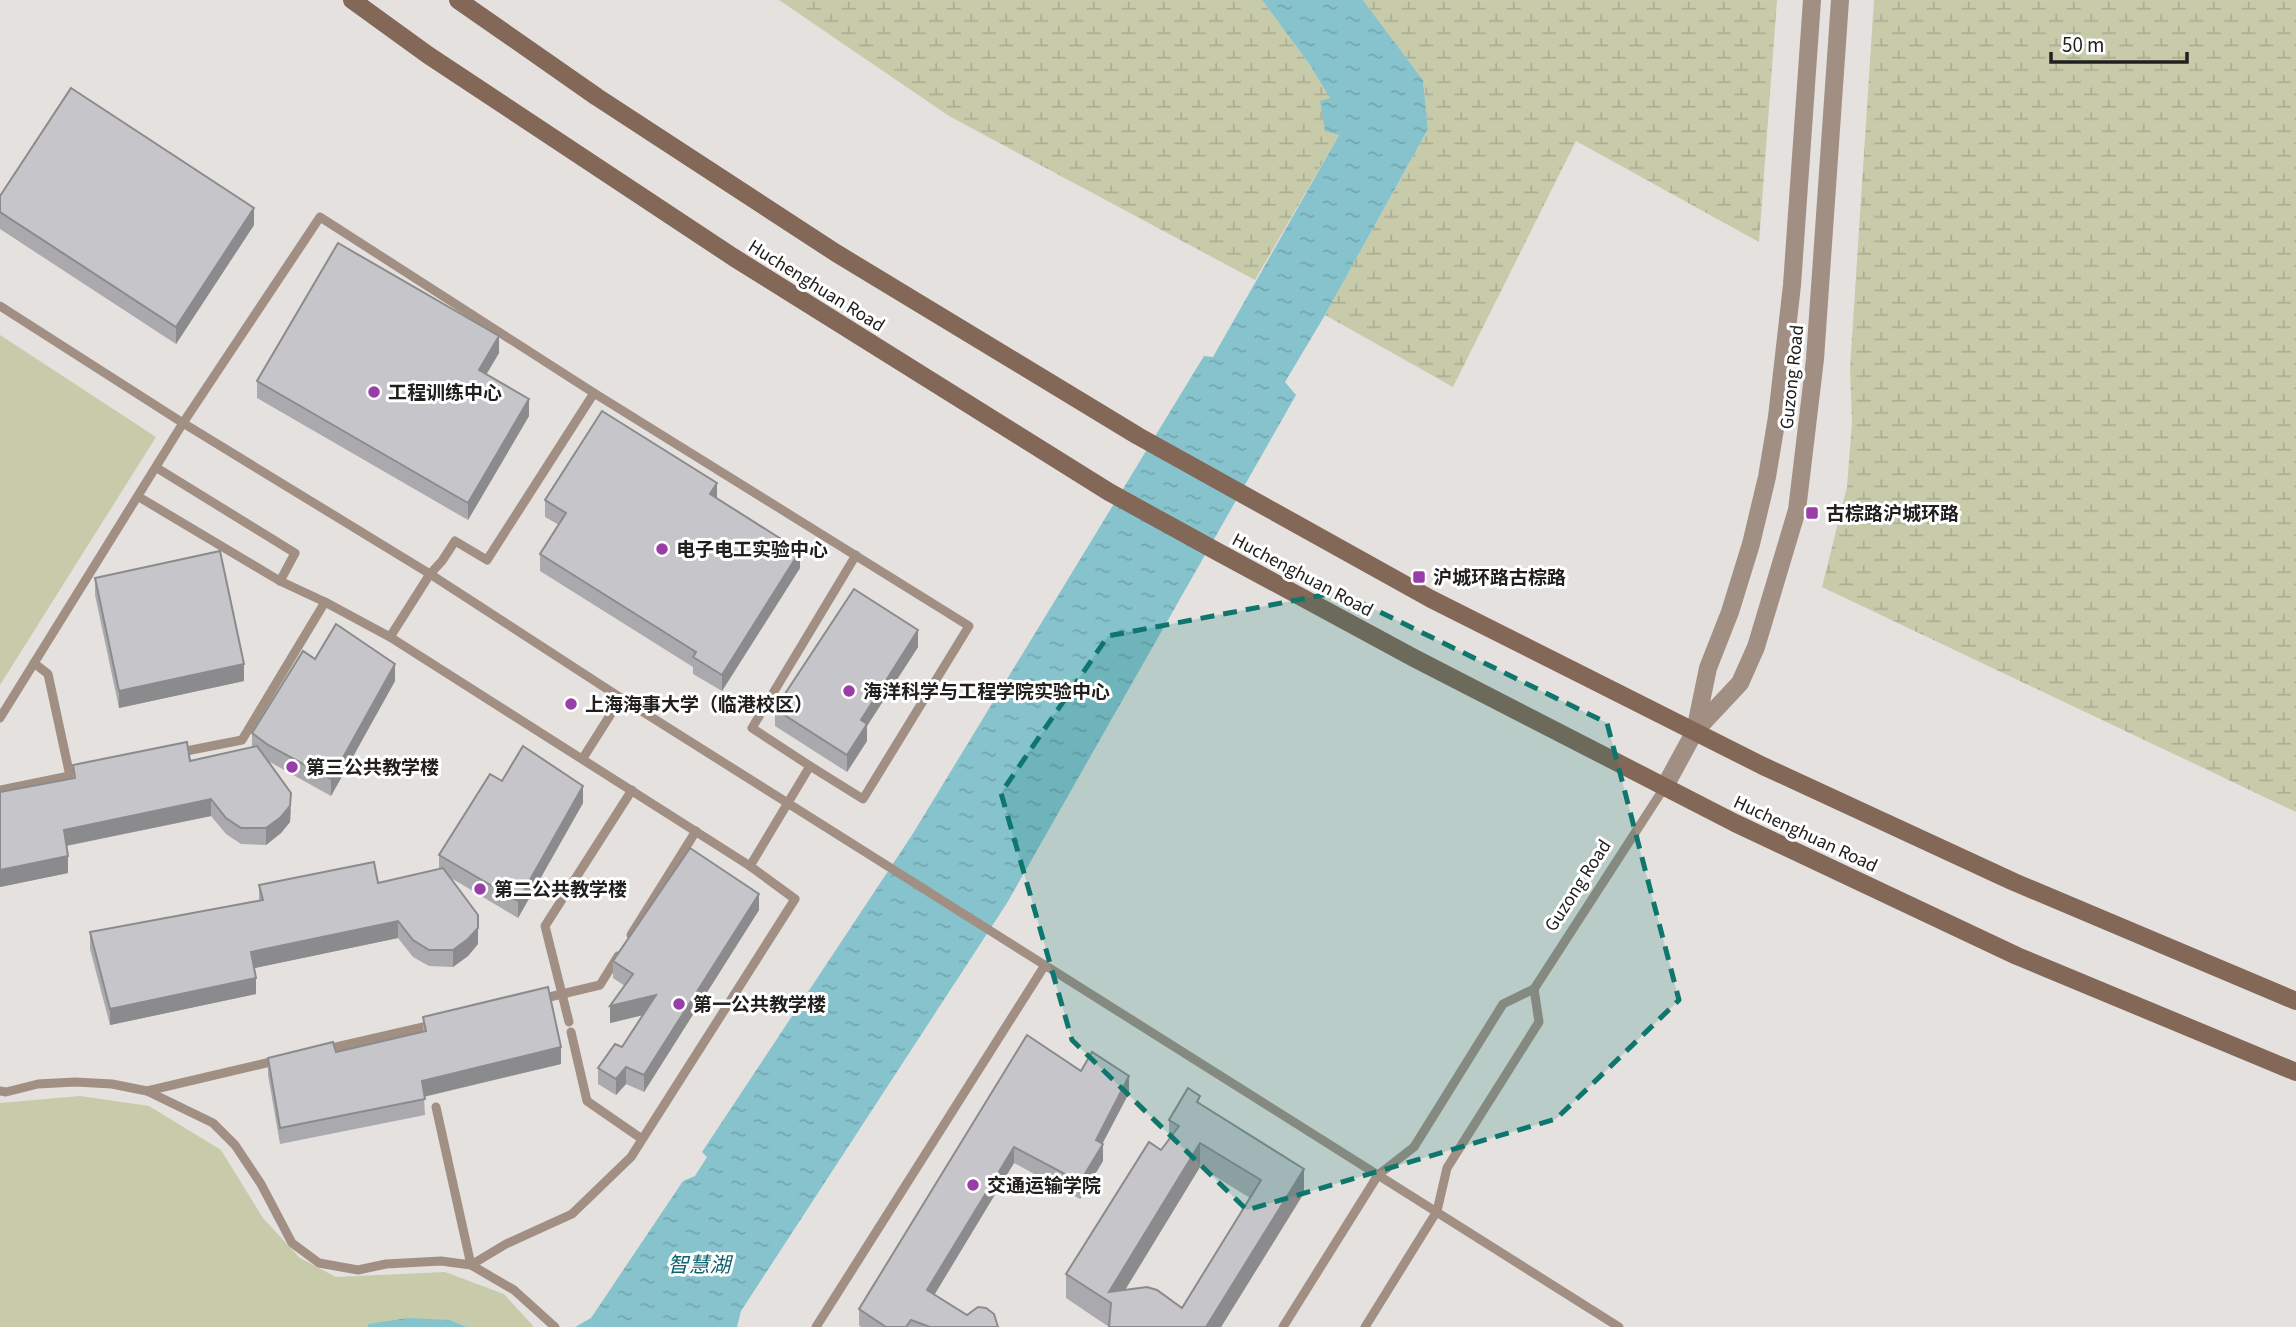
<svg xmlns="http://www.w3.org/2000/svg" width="2296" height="1327" font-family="'Source Sans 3','Noto Sans SC',sans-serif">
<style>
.green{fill:#c8cbaa}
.wetland{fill:url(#wetland-marsh)}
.water{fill:url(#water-ripples)}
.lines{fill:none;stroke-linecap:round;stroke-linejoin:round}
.service{stroke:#a28f84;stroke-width:9}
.tertiary{stroke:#a28f84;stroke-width:18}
.secondary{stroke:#836757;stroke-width:18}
.wall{fill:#aaaaae;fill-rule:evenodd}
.shaded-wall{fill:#8b8b8d}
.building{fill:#c6c6ca;stroke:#8b8b8d;stroke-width:2;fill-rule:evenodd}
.marked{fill:#0f766e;fill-opacity:0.2;stroke:#0f766e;stroke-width:5;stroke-dasharray:14 9;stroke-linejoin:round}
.poi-dot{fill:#993ea9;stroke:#fff;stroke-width:2.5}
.labels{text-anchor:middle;stroke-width:6;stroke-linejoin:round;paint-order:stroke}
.street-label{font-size:19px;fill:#21201f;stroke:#fff}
.poi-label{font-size:19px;font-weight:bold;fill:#21201f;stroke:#fff;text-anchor:start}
.water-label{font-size:21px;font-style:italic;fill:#0e626e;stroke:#fff}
</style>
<defs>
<pattern id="wetland-marsh" width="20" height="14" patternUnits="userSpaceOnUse" patternTransform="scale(1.75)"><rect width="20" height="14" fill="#c8cbaa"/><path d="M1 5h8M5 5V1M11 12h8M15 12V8" fill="none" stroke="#acae92"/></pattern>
<pattern id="water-ripples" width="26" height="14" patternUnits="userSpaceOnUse" patternTransform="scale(1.75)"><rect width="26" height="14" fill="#86c3cd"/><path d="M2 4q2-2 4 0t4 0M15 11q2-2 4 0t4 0" fill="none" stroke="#73a7b0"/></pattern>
</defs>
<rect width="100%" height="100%" fill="#e4e1de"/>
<g class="green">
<polygon points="0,335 156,437 0,685"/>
<polygon points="80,1096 149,1106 221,1150 263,1218 300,1258 336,1277 445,1272 504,1294 534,1327 467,1327 450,1320 368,1324 367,1327 0,1327 0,1103"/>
</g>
<g class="wetland">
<polygon points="779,0 1262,0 1310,65 1331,98 1339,135 1255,280 949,116"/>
<polygon points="1363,0 1777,0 1759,242 1576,141 1453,387 1325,315 1428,129 1423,80"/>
<polygon points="1874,0 2296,0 2296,812 1822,587 1847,487 1852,422 1850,368"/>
</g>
<g class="water">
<polygon points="1262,0 1363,0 1423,80 1428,129 1325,315 1285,382 1296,395 1007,903 741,1311 737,1327 575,1327 591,1318 683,1181 695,1176 707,1157 702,1152 912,835 1204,356 1213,357 1339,135 1325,131 1320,101 1330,98 1310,65"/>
<polygon points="408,1318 450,1320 467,1327 367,1327 368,1324"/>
</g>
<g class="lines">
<g class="service">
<polyline points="0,306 183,423 430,574 621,698 1619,1327"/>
<polyline points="157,468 295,553 280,581"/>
<polyline points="390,637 430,574 442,561 455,541 487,560 594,393"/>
<polyline points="34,663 48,674 70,776"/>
<polyline points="0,718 183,423 320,217 594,393 969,626 863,799 810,766 750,866 390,637 325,602 280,581 139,497"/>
<polyline points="176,753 242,740 325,602"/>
<polyline points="583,758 621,698"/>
<polyline points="810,766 752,728 856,555"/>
<polyline points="0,790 84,773"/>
<polyline points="631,935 696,831"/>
<polyline points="1534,989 1664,788"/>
<polyline points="541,999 600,985 618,956"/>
<polyline points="569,1022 545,926 632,790"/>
<polyline points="571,1032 587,1101 642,1139"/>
<polyline points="323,1050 432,1025"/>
<polyline points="0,1091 6,1092 38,1084 75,1082 112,1084 147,1091 213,1123 235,1145 261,1184 292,1243 319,1263 358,1270 386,1264 441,1261 471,1265 514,1290 555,1327"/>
<polyline points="147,1091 279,1060"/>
<polyline points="436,1107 471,1265 506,1244 572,1214 631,1157 795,899 750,866"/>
<polyline points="816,1327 1045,965"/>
<polyline points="1283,1327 1378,1175 1414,1147 1503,1004 1534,989"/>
<polyline points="1365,1327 1437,1211 1447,1168 1539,1022 1534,989"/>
</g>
<g class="tertiary">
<polyline points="1695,731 1708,668 1730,612 1751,544 1767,477 1777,417 1792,285 1812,0"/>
<polyline points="1664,788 1695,731 1740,683 1756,647 1797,510 1815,359 1840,0"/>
</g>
<g class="secondary">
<polyline points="352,0 428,55 733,257 1109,492 1218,552 1414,658 1735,823 2017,956 2296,1072"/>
<polyline points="458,0 597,97 836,253 1138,436 1431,599 1763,766 2014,882 2296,1001"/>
</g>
</g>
<g class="wall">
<polygon points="0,196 254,225 176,344 0,229"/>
<polygon points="499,353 486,374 529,416 468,520 257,398 257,381"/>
<polygon points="717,499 800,568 722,691 693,674 693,667 540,571 540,554 559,525 545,517 545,500"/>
<polygon points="95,578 244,681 119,708 95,595"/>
<polygon points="918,647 867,726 867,741 847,772 775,726 775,709"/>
<polygon points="315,659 395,681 331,796 268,761 291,810 290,822 281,833 266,845 241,844 226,834 211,816 67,846 68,873 0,887 0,792 73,778 73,765 190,761 252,747 252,733"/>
<polygon points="502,781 583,803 518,918 451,878 478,944 468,956 453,967 429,966 413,957 398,938 254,968 256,994 110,1025 90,949 90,932 259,900 259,885 378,883 439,869 439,855"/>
<polygon points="759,910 644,1092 626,1084 616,1095 598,1084 598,1068 622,1047 643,1015 610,1023 625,986 613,978 613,961"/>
<polygon points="423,1017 561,1064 424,1097 425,1115 280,1144 268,1075 268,1058 336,1052 423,1032"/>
<polygon points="1081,1071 1129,1093 1102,1144 1103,1161 1080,1199 1014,1163 934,1295 967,1315 998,1327 861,1327 859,1325 859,1309"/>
<path d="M 1200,1103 L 1304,1193 L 1221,1327 L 1109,1327 L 1066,1298 L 1066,1274 L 1169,1139 L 1169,1120 ZM 1200,1167 L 1250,1198 L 1182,1308 L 1125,1290 Z"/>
</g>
<g class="shaded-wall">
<polygon points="254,208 254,225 176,344 176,327"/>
<polygon points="499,336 499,353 479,387 479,370"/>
<polygon points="529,399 529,416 468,520 468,503"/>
<polygon points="717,483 717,500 710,494"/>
<polygon points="800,551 800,568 722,691 722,675"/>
<polygon points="918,630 918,647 867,726 867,741 847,772 847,755 861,720"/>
<polygon points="244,664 244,681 119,708 119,691"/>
<polygon points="395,664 395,681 331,796 331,779"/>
<polygon points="583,786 583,803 518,918 518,901"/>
<polygon points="291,793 290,822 281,833 266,845 266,828"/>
<polygon points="211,799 211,816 64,846 64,830"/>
<polygon points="68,856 68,873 0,887 0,870"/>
<polygon points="759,894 759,910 644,1092 644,1075"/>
<polygon points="478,915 478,944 468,956 453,967 453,950"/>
<polygon points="398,921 398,938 251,969 251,952"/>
<polygon points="256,978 256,994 110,1025 110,1009"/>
<polygon points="656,995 656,1012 610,1023 610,1006"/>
<polygon points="561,1047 561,1064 422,1097 422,1081"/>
<polygon points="626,1067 626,1084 616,1095 616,1079"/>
<polygon points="1129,1076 1129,1093 1098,1152 1103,1144 1103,1161 1080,1199 1080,1182 1096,1140"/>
<polygon points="1200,1143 1200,1167 1111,1313 1109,1292"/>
<polygon points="1014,1147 1014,1163 927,1307 927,1290"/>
<polygon points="1304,1169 1304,1193 1221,1327 1206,1327"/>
</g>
<g class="building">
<polygon points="71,88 254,208 176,327 0,212 0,196"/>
<polygon points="338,243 499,336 479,370 529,399 468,503 257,381"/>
<polygon points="602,411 717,483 710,494 800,551 722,675 693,657 696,652 540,554 566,513 545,500"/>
<polygon points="220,551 244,664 119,691 95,578"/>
<polygon points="854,589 918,630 861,720 867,724 847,755 775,709"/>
<polygon points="336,624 395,664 331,779 268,745 252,733 303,651 315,659"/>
<polygon points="187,742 190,761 257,746 291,793 290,806 281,817 266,828 241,828 226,818 211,799 64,830 68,856 0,870 0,792 75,778 73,765"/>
<polygon points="523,746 583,786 518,901 439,855 490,774 502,781"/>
<polygon points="690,848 759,894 644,1075 626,1067 616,1079 598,1068 615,1044 622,1047 656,995 610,1006 633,974 613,961"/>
<polygon points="374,862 378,883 443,868 478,915 478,928 468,939 453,950 429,950 413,940 398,921 251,952 256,978 110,1009 90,932 263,900 259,885"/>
<polygon points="548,987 561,1047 422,1081 425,1099 280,1128 268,1058 333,1042 336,1052 426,1031 423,1017"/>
<polygon points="1027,1035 1081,1071 1092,1052 1129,1076 1096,1140 1103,1144 1080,1182 1014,1147 927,1290 967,1315 978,1307 986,1308 994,1314 998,1327 930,1327 911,1320 906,1327 886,1327 859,1309"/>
<path d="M 1188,1088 L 1200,1096 L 1197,1102 L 1304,1169 L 1206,1327 L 1109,1327 L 1111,1303 L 1066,1274 L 1149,1142 L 1161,1150 L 1179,1126 L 1169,1120 ZM 1200,1143 L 1261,1180 L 1182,1308 L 1157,1290 L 1147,1287 L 1109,1292 Z"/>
</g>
<path class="marked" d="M 1339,592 L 1607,723 L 1679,1000 L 1556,1119 L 1247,1210 L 1072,1040 L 1001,793 L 1108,636 Z"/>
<g class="poi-dot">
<circle cx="374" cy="392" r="7"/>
<rect x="1805" y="506" width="14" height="14" rx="3.5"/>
<circle cx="662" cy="549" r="7"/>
<rect x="1412" y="570" width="14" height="14" rx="3.5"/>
<circle cx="849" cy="691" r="7"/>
<circle cx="571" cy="704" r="7"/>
<circle cx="292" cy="767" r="7"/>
<circle cx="480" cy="889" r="7"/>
<circle cx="679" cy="1004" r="7"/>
<circle cx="973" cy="1185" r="7"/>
</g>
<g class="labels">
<g class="street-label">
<text transform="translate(817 285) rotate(32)" y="7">Huchenghuan Road</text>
<text transform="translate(1791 377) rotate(-84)" y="7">Guzong Road</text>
<text transform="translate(1303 574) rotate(28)" y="7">Huchenghuan Road</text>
<text transform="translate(1806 833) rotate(25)" y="7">Huchenghuan Road</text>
<text transform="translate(1577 885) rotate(-57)" y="7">Guzong Road</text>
</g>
<g class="poi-label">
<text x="388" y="399">工程训练中心</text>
<text x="1826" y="520">古棕路沪城环路</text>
<text x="676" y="556">电子电工实验中心</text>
<text x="1433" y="584">沪城环路古棕路</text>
<text x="863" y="698">海洋科学与工程学院实验中心</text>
<text x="585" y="711">上海海事大学（临港校区）</text>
<text x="306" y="774">第三公共教学楼</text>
<text x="494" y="896">第二公共教学楼</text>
<text x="693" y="1011">第一公共教学楼</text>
<text x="987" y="1192">交通运输学院</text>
</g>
<g class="water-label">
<text x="699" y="1272">智慧湖</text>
</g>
</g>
<path d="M2051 52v10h136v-10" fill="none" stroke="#21201f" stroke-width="3.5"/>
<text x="2062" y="52" font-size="21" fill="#21201f" stroke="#ffffff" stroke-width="5" paint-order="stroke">50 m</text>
</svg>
